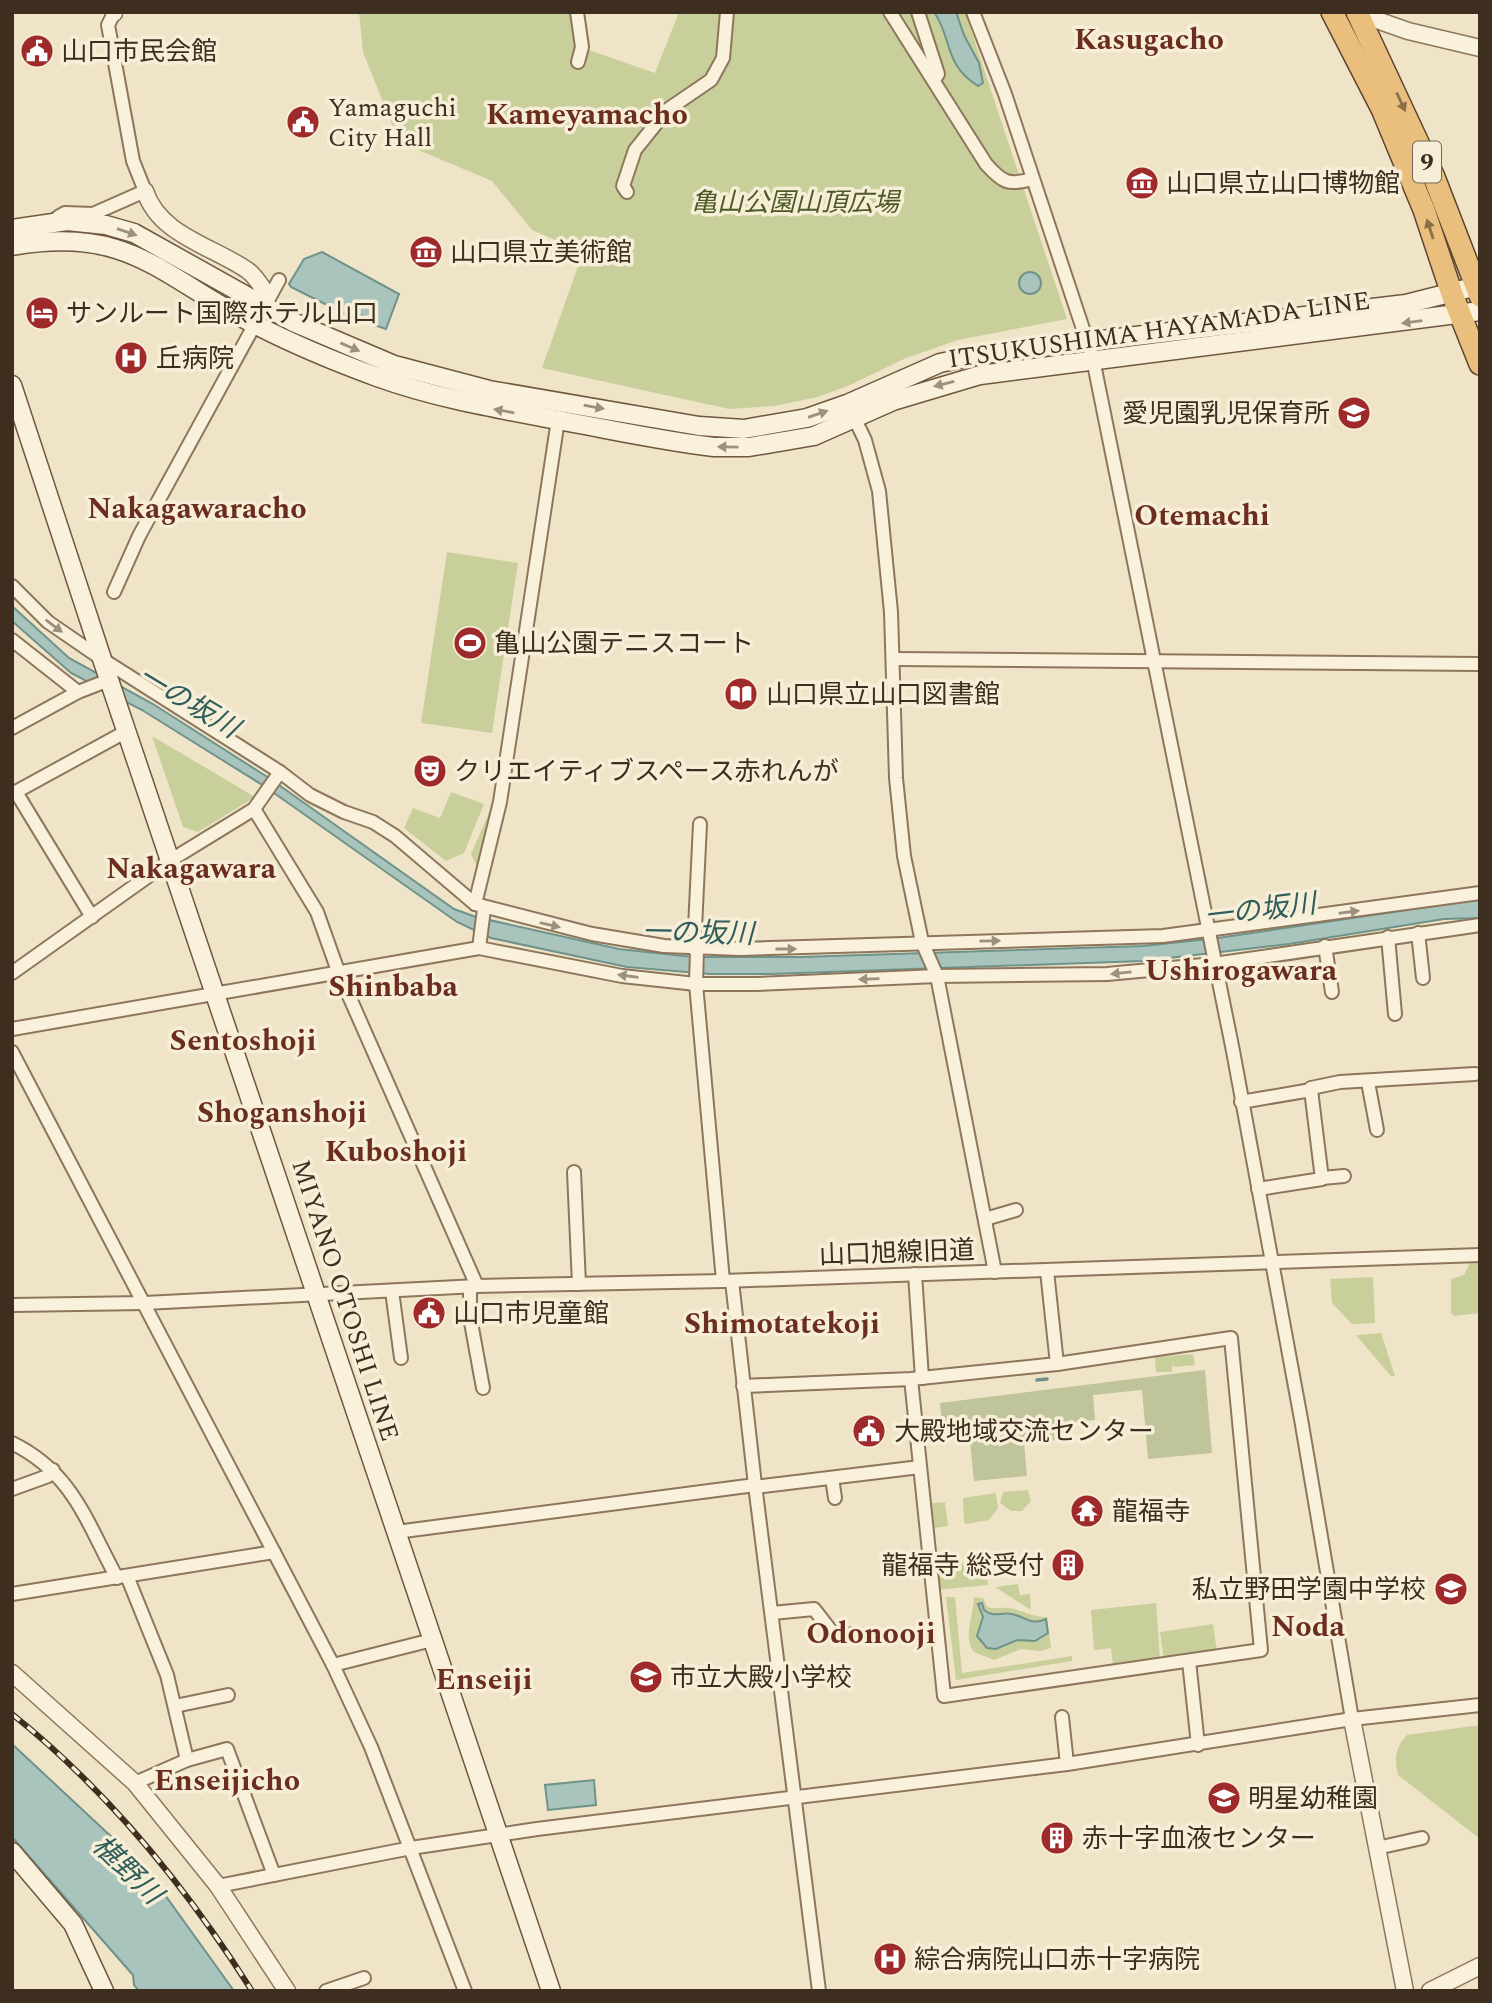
<svg xmlns="http://www.w3.org/2000/svg" width="1492" height="2003" font-family="Spectral,'Noto Sans JP',serif">
<style>
.green{fill:#c9cf9b}
.cemetery{fill:#bfc49a}
.water{fill:#a9c4bc;stroke:#6f938a;stroke-width:2}
.lines{fill:none;stroke-linecap:round;stroke-linejoin:round}
.stream{stroke:#6f938a;stroke-width:3.5}
.minor-casing{stroke:#8d765c;stroke-width:16}
.tertiary-casing{stroke:#8d765c;stroke-width:19}
.secondary-casing{stroke:#6f573f;stroke-width:21}
.trunk-casing{stroke:#5b4430;stroke-width:24}
.minor{stroke:#faf1dc;stroke-width:12}
.tertiary{stroke:#faf1dc;stroke-width:16}
.secondary{stroke:#faf1dc;stroke-width:18}
.trunk{stroke:#eabe7c;stroke-width:21}
.rail-casing{stroke:#3d2e20;stroke-width:6}
.rail{stroke:#f7eed8;stroke-width:3.5;stroke-dasharray:10;stroke-linecap:butt}
.oneway{fill:#8b6f49}
.oneway2{fill:#9c907e}
.labels{text-anchor:middle;stroke-width:7;stroke-linejoin:round;paint-order:stroke}
.shield{fill:#f7eed8;stroke:#756857;stroke-width:2}
.shield-label{font-size:24px;font-weight:bold;fill:#3d2e20}
.poi-label{font-size:26px;fill:#3d2e20;stroke:#f7eed8;text-anchor:start}
.park-label{font-size:26px;font-style:italic;fill:#4d5a26;stroke:#f7eed8}
.street-label{font-size:26px;fill:#3d2e20;stroke:#f7eed8}
.water-label{font-size:28px;font-style:italic;fill:#2f5d5a;stroke:#f7eed8}
.quarter-label{font-size:30px;font-weight:bold;fill:#6b2e1e;stroke:#f7eed8}
</style>
<rect width="100%" height="100%" fill="#f0e4c8"/>
<g class="green">
<polygon points="359,12 577,12 583,48 655,73 679,12 965,12 1067,319 958,340 906,358 850,385 818,397 774,406 729,409 542,368 583,252 532,230 492,181 399,142 363,52"/>
<polygon points="447,552 518,563 492,733 421,723"/>
<polygon points="152,736 255,797 198,832 183,827"/>
<polygon points="451,792 484,804 464,853 446,861 404,828 413,808 440,818"/>
<polygon points="492,806 495,807 478,869 471,854"/>
<polygon points="1470,1263 1480,1263 1480,1313 1454,1316 1451,1313 1451,1279 1464,1275"/>
<polygon points="1373,1277 1375,1323 1352,1324 1332,1303 1330,1279"/>
<polygon points="1381,1333 1395,1376 1391,1376 1356,1335"/>
<polygon points="1193,1354 1195,1365 1173,1367 1172,1361 1172,1372 1156,1372 1155,1357"/>
<polygon points="1028,1490 1031,1501 1022,1511 1011,1511 1000,1503 1003,1492"/>
<polygon points="996,1493 998,1508 989,1520 966,1524 964,1522 963,1498"/>
<polygon points="945,1502 948,1526 934,1528 932,1503"/>
<path d="M 935,1554 C 946,1570 957,1560 972,1562 C 977,1562 982,1568 986,1570 L 988,1585 L 937,1590 Z"/>
<polygon points="1018,1584 1020,1595 1030,1594 1031,1610 995,1587"/>
<polygon points="946,1597 955,1597 962,1673 1072,1656 1072,1661 956,1680"/>
<path d="M 974,1597 L 983,1598 L 987,1607 C 995,1610 1001,1607 1009,1608 C 1024,1610 1030,1617 1047,1617 L 1051,1648 L 1040,1651 L 1021,1649 L 994,1660 L 974,1652 C 962,1637 974,1615 974,1597 Z"/>
<polygon points="1156,1603 1160,1659 1113,1665 1111,1648 1094,1650 1091,1610"/>
<polygon points="1213,1624 1217,1652 1164,1660 1160,1632"/>
<path d="M 1480,1725 L 1480,1839 L 1398,1775 C 1394,1758 1395,1748 1407,1735 Z"/>
</g>
<polygon class="cemetery" points="1205,1370 1212,1453 1148,1459 1142,1390 1093,1395 1095,1420 1066,1423 1067,1439 1024,1443 1027,1476 974,1481 969,1432 943,1435 940,1403"/>
<g class="water">
<path d="M 934,12 L 956,12 L 964,35 L 979,63 L 983,83 L 978,86 C 943,64 953,39 934,12 Z"/>
<polygon points="322,252 399,294 386,329 371,324 373,319 355,313 353,318 291,287 289,284 304,259"/>
<circle cx="1030" cy="283" r="11"/>
<polygon points="12,606 69,658 153,704 269,778 454,909 476,917 619,949 693,957 800,957 1143,946 1218,938 1480,899 1480,918 1444,919 1289,944 1143,961 771,974 710,974 627,967 491,938 457,922 264,786 142,710 71,673 12,621"/>
<path d="M 982,1603 L 984,1610 C 994,1618 1001,1612 1012,1614 C 1026,1617 1031,1626 1046,1619 L 1048,1633 L 1035,1641 L 1017,1640 L 996,1649 L 987,1648 L 977,1636 L 983,1617 L 978,1604 Z"/>
<polygon points="12,1744 147,1870 234,1991 139,1991 134,1985 133,1975 12,1837"/>
<polygon points="594,1780 596,1805 548,1810 545,1785"/>
</g>
<g class="lines">
<polyline class="stream" points="1037,1380 1047,1379"/>
<defs>
<g id="minor">
<polyline points="577,12 582,47 578,62"/>
<path d="M 890,12 L 986,164 C 1002,182 1008,186 1032,179"/>
<polyline points="918,12 938,74 934,80"/>
<polyline points="973,12 1005,94 1093,359 1233,1051 1301,1419 1352,1719"/>
<polyline points="627,192 623,186 635,150 667,110 711,80 723,58 727,12"/>
<polyline points="58,217 65,213 93,214 145,191 133,161 108,25 114,13"/>
<polyline points="851,411 865,440 879,491 891,612 896,778 904,856 922,942 937,976 995,1272"/>
<polyline points="12,586 48,622 102,659 280,772 310,795 344,812 373,822 395,836 475,904 592,934 664,946 740,949 1163,936 1480,893"/>
<polyline points="114,592 139,536 279,280"/>
<polyline points="12,640 78,692"/>
<polyline points="894,659 1480,664"/>
<polyline points="12,728 78,692 109,680"/>
<polyline points="16,792 92,917"/>
<polyline points="12,794 127,731"/>
<polyline points="254,809 317,912 338,971 477,1286"/>
<polyline points="475,904 500,802 558,420"/>
<polyline points="1418,933 1423,978"/>
<polyline points="1388,937 1395,1014"/>
<polyline points="1325,946 1332,992"/>
<polyline points="479,948 484,909"/>
<polyline points="694,949 700,824"/>
<polyline points="697,949 696,984 723,1281"/>
<polyline points="12,973 171,860 254,809 280,772"/>
<polyline points="12,1029 479,948 622,976 696,984 756,984 937,976 1107,974 1214,964 1480,925"/>
<polyline points="12,1052 333,1665 371,1747 465,1991"/>
<polyline points="1368,1082 1377,1130"/>
<polyline points="1311,1090 1311,1088 1340,1082 1475,1074"/>
<polyline points="1241,1102 1311,1090 1322,1179 1258,1189"/>
<polyline points="574,1172 579,1284"/>
<polyline points="1322,1178 1344,1176"/>
<polyline points="985,1219 1016,1210"/>
<polyline points="1047,1271 1057,1364"/>
<polyline points="915,1274 922,1378"/>
<polyline points="732,1281 755,1485 819,1991"/>
<polyline points="470,1287 470,1317 483,1388"/>
<polyline points="392,1291 401,1358"/>
<polyline points="12,1305 145,1303 477,1286 723,1281 1480,1255"/>
<polyline points="743,1386 911,1379 1057,1364 1231,1338 1261,1650 944,1696 911,1379"/>
<path d="M 12,1443 C 73,1473 86,1521 117,1578"/>
<polyline points="832,1478 835,1498"/>
<polyline points="755,1487 920,1467"/>
<polyline points="12,1489 48,1476 53,1470"/>
<polyline points="396,1532 755,1485"/>
<polyline points="127,1576 167,1675 187,1760 135,1783"/>
<polyline points="12,1594 274,1552"/>
<polyline points="772,1613 814,1609 835,1636 854,1634"/>
<polyline points="1189,1661 1198,1745"/>
<polyline points="333,1665 432,1640"/>
<polyline points="175,1706 228,1695"/>
<polyline points="1062,1717 1067,1764"/>
<polyline points="187,1760 227,1749 274,1875"/>
<polyline points="1377,1848 1422,1838"/>
<polyline points="218,1886 411,1848 537,1829 1067,1764 1352,1719 1480,1705"/>
<polyline points="326,1991 364,1978"/>
</g>
<g id="tertiary">
<polyline points="114,12 114,13"/>
<polyline points="1357,13 1408,31 1480,48"/>
<path d="M 145,191 C 159,235 212,246 247,270 C 256,276 262,288 268,296"/>
<polyline points="12,1673 135,1783 218,1886 287,1991"/>
<polyline points="1352,1719 1405,1991"/>
<polyline points="1430,1991 1480,1966"/>
</g>
<g id="secondary">
<polyline points="12,229 67,221 106,225 134,233 293,322 394,365 489,390 699,426 744,429 807,418 847,404 940,363 983,354 1406,304 1477,286"/>
<path d="M 12,246 C 131,225 161,277 256,325 C 295,345 336,362 377,377 C 438,399 500,409 563,421 C 613,430 663,441 714,447 L 749,447 L 814,436 L 893,401 L 980,375 L 1480,311"/>
<polyline points="12,385 102,659 551,1991"/>
<polyline points="12,1852 73,1924 104,1991"/>
</g>
<g id="trunk">
<polyline points="1332,12 1382,109 1424,210 1452,294 1480,364"/>
<polyline points="1357,12 1434,177 1480,296"/>
</g>
</defs>
<use href="#minor" class="minor-casing"/>
<use href="#tertiary" class="tertiary-casing"/>
<use href="#secondary" class="secondary-casing"/>
<use href="#trunk" class="trunk-casing"/>
<use href="#minor" class="minor"/>
<use href="#tertiary" class="tertiary"/>
<use href="#secondary" class="secondary"/>
<use href="#trunk" class="trunk"/>
<defs>
<path id="rail" d="M 12,1714 C 107,1790 187,1888 252,1991"/>
</defs>
<use href="#rail" class="rail-casing"/>
<use href="#rail" class="rail"/>
</g>
<defs><path id="oneway-solid" d="M-6-.8H1V-3.2L6.5 0L1 3.2V.8H-6Z" transform="scale(1.75)"/></defs>
<g class="oneway">
<use href="#oneway-solid" transform="translate(1401 102) rotate(65)"/>
<use href="#oneway-solid" transform="translate(1430 229) rotate(-108)"/>
</g>
<g class="oneway2">
<use href="#oneway-solid" transform="translate(127 232) rotate(19)"/>
<use href="#oneway-solid" transform="translate(1412 322) rotate(173)"/>
<use href="#oneway-solid" transform="translate(350 347) rotate(23)"/>
<use href="#oneway-solid" transform="translate(944 384) rotate(166)"/>
<use href="#oneway-solid" transform="translate(594 407) rotate(10)"/>
<use href="#oneway-solid" transform="translate(504 411) rotate(-170)"/>
<use href="#oneway-solid" transform="translate(818 414) rotate(-19)"/>
<use href="#oneway-solid" transform="translate(728 447) rotate(-179)"/>
<use href="#oneway-solid" transform="translate(54 626) rotate(37)"/>
<use href="#oneway-solid" transform="translate(1349 912) rotate(-8)"/>
<use href="#oneway-solid" transform="translate(550 925) rotate(13)"/>
<use href="#oneway-solid" transform="translate(990 941) rotate(-1)"/>
<use href="#oneway-solid" transform="translate(786 949)"/>
<use href="#oneway-solid" transform="translate(1121 973) rotate(174)"/>
<use href="#oneway-solid" transform="translate(628 976) rotate(-172)"/>
<use href="#oneway-solid" transform="translate(869 979) rotate(178)"/>
</g>
<defs>
<symbol id="civic-disc" viewBox="-11 -11 22 22"><circle r="9.5" fill="#9e2a2b" stroke="#f7eed8"/><path d="M-.6-6.5H3V-4.5H.6V-3L4-1V1h2V6H-6V1h2V-1L-.6-3ZM-1.2 2.5V6h2.4V2.5Z" fill="#fff"/></symbol>
<symbol id="museum-disc" viewBox="-11 -11 22 22"><circle r="9.5" fill="#9e2a2b" stroke="#f7eed8"/><path d="M0-6L6-3V-2H-6V-3ZM-5-1h2V3h-2ZM-1-1h2V3h-2ZM3-1h2V3H3ZM-6 4H6V6H-6Z" fill="#fff"/></symbol>
<symbol id="hotel-disc" viewBox="-11 -11 22 22"><circle r="9.5" fill="#9e2a2b" stroke="#f7eed8"/><path d="M-6-4.5h1.5V1H6V5H4.5V3h-9V5H-6ZM-4 0a1.8 1.8 0 1 1 3.6 0ZM.5 0V-2.5h3Q6-2.5 6 0Z" fill="#fff"/></symbol>
<symbol id="hospital-disc" viewBox="-11 -11 22 22"><circle r="9.5" fill="#9e2a2b" stroke="#f7eed8"/><path d="M-5-5h3v3.5h4V-5h3V5h-3V1.5h-4V5h-3Z" fill="#fff"/></symbol>
<symbol id="school-disc" viewBox="-11 -11 22 22"><circle r="9.5" fill="#9e2a2b" stroke="#f7eed8"/><path d="M0-5L7-2L0 1L-7-2ZM-4 1L0 2.5L4 1V4Q0 6-4 4Z" fill="#fff"/></symbol>
<symbol id="stadium-disc" viewBox="-11 -11 22 22"><circle r="9.5" fill="#9e2a2b" stroke="#f7eed8"/><path d="M0-5a6.5 5 0 1 0 0 10a6.5 5 0 1 0 0-10ZM-3.5-1.8h7v3.6h-7Z" fill="#fff"/></symbol>
<symbol id="library-disc" viewBox="-11 -11 22 22"><circle r="9.5" fill="#9e2a2b" stroke="#f7eed8"/><path d="M-6-4Q-3-5.5-.7-3.5V5Q-3 3-6 4ZM6-4Q3-5.5 .7-3.5V5Q3 3 6 4Z" fill="#fff"/></symbol>
<symbol id="theatre-disc" viewBox="-11 -11 22 22"><circle r="9.5" fill="#9e2a2b" stroke="#f7eed8"/><path d="M-5-5.5Q0-4 5-5.5V0Q5 5 0 6Q-5 5-5 0ZM-3.3-2.5H-1v1.5H-3.3ZM1-2.5H3.3v1.5H1ZM-2.8 1Q0 5.5 2.8 1Z" fill="#fff"/></symbol>
<symbol id="temple-disc" viewBox="-11 -11 22 22"><circle r="9.5" fill="#9e2a2b" stroke="#f7eed8"/><path d="M0-6L5-2H3V0L6.5 2.5H4V6H1.5V3h-3V6H-4V2.5H-6.5L-3 0V-2H-5Z" fill="#fff"/></symbol>
<symbol id="building-disc" viewBox="-11 -11 22 22"><circle r="9.5" fill="#9e2a2b" stroke="#f7eed8"/><path d="M-4-6H4V6H1V3H-1V6H-4ZM-2.5-4.3h1.7v1.8h-1.7ZM.8-4.3h1.7v1.8H.8ZM-2.5-1h1.7V.8h-1.7ZM.8-1h1.7V.8H.8Z" fill="#fff"/></symbol>
</defs>
<g fill-rule="evenodd">
<use href="#civic-disc" x="18" y="32" width="38" height="38"/>
<use href="#civic-disc" x="284" y="103" width="38" height="38"/>
<use href="#museum-disc" x="1123" y="164" width="38" height="38"/>
<use href="#museum-disc" x="407" y="233" width="38" height="38"/>
<use href="#hotel-disc" x="23" y="294" width="38" height="38"/>
<use href="#hospital-disc" x="112" y="339" width="38" height="38"/>
<use href="#school-disc" x="1335" y="394" width="38" height="38"/>
<use href="#stadium-disc" x="451" y="624" width="38" height="38"/>
<use href="#library-disc" x="722" y="675" width="38" height="38"/>
<use href="#theatre-disc" x="411" y="752" width="38" height="38"/>
<use href="#civic-disc" x="410" y="1294" width="38" height="38"/>
<use href="#civic-disc" x="850" y="1412" width="38" height="38"/>
<use href="#temple-disc" x="1068" y="1492" width="38" height="38"/>
<use href="#building-disc" x="1049" y="1546" width="38" height="38"/>
<use href="#school-disc" x="1432" y="1570" width="38" height="38"/>
<use href="#school-disc" x="627" y="1658" width="38" height="38"/>
<use href="#school-disc" x="1205" y="1779" width="38" height="38"/>
<use href="#building-disc" x="1038" y="1819" width="38" height="38"/>
<use href="#hospital-disc" x="871" y="1940" width="38" height="38"/>
</g>
<g class="labels">
<rect class="shield" x="1413" y="141.5" width="28" height="41" rx="5"/>
<g class="shield-label">
<text x="1427" y="170">9</text>
</g>
<g class="poi-label">
<text x="61" y="60">山口市民会館</text>
<text x="328" y="116">Yamaguchi<tspan x="328" dy="30">City Hall</tspan></text>
<text x="1166" y="192">山口県立山口博物館</text>
<text x="450" y="261">山口県立美術館</text>
<text x="66" y="322">サンルート国際ホテル山口</text>
<text x="156" y="367">丘病院</text>
<text x="1330" y="422" text-anchor="end">愛児園乳児保育所</text>
<text x="494" y="652">亀山公園テニスコート</text>
<text x="766" y="703">山口県立山口図書館</text>
<text x="454" y="780">クリエイティブスペース赤れんが</text>
<text x="453" y="1322">山口市児童館</text>
<text x="894" y="1440">大殿地域交流センター</text>
<text x="1112" y="1520">龍福寺</text>
<text x="1044" y="1574" text-anchor="end">龍福寺 総受付</text>
<text x="1426" y="1598" text-anchor="end">私立野田学園中学校</text>
<text x="670" y="1686">市立大殿小学校</text>
<text x="1248" y="1807">明星幼稚園</text>
<text x="1082" y="1847">赤十字血液センター</text>
<text x="914" y="1968">綜合病院山口赤十字病院</text>
</g>
<g class="park-label">
<text x="795" y="211">亀山公園山頂広場</text>
</g>
<g class="street-label">
<text transform="translate(1159 329) rotate(-8)" y="9">ITSUKUSHIMA HAYAMADA LINE</text>
<text transform="translate(897 1252) rotate(-2)" y="9">山口旭線旧道</text>
<text transform="translate(346 1300) rotate(72)" y="9">MIYANO OTOSHI LINE</text>
</g>
<g class="water-label">
<text transform="translate(189 701) rotate(31)" y="10">一の坂川</text>
<text transform="translate(1260 909) rotate(-7)" y="10">一の坂川</text>
<text transform="translate(698 932) rotate(1)" y="10">一の坂川</text>
<text transform="translate(128 1869) rotate(44)" y="10">椹野川</text>
</g>
<g class="quarter-label">
<text x="1149" y="49">Kasugacho</text>
<text x="587" y="124">Kameyamacho</text>
<text x="197" y="518">Nakagawaracho</text>
<text x="1202" y="525">Otemachi</text>
<text x="191" y="878">Nakagawara</text>
<text x="1241" y="980">Ushirogawara</text>
<text x="393" y="996">Shinbaba</text>
<text x="243" y="1050">Sentoshoji</text>
<text x="282" y="1122">Shoganshoji</text>
<text x="396" y="1161">Kuboshoji</text>
<text x="782" y="1333">Shimotatekoji</text>
<text x="1308" y="1636">Noda</text>
<text x="871" y="1643">Odonooji</text>
<text x="484" y="1689">Enseiji</text>
<text x="227" y="1790">Enseijicho</text>
</g>
</g>
<rect width="1492" height="2003" fill="none" stroke="#3d2e20" stroke-width="28"/>
</svg>
